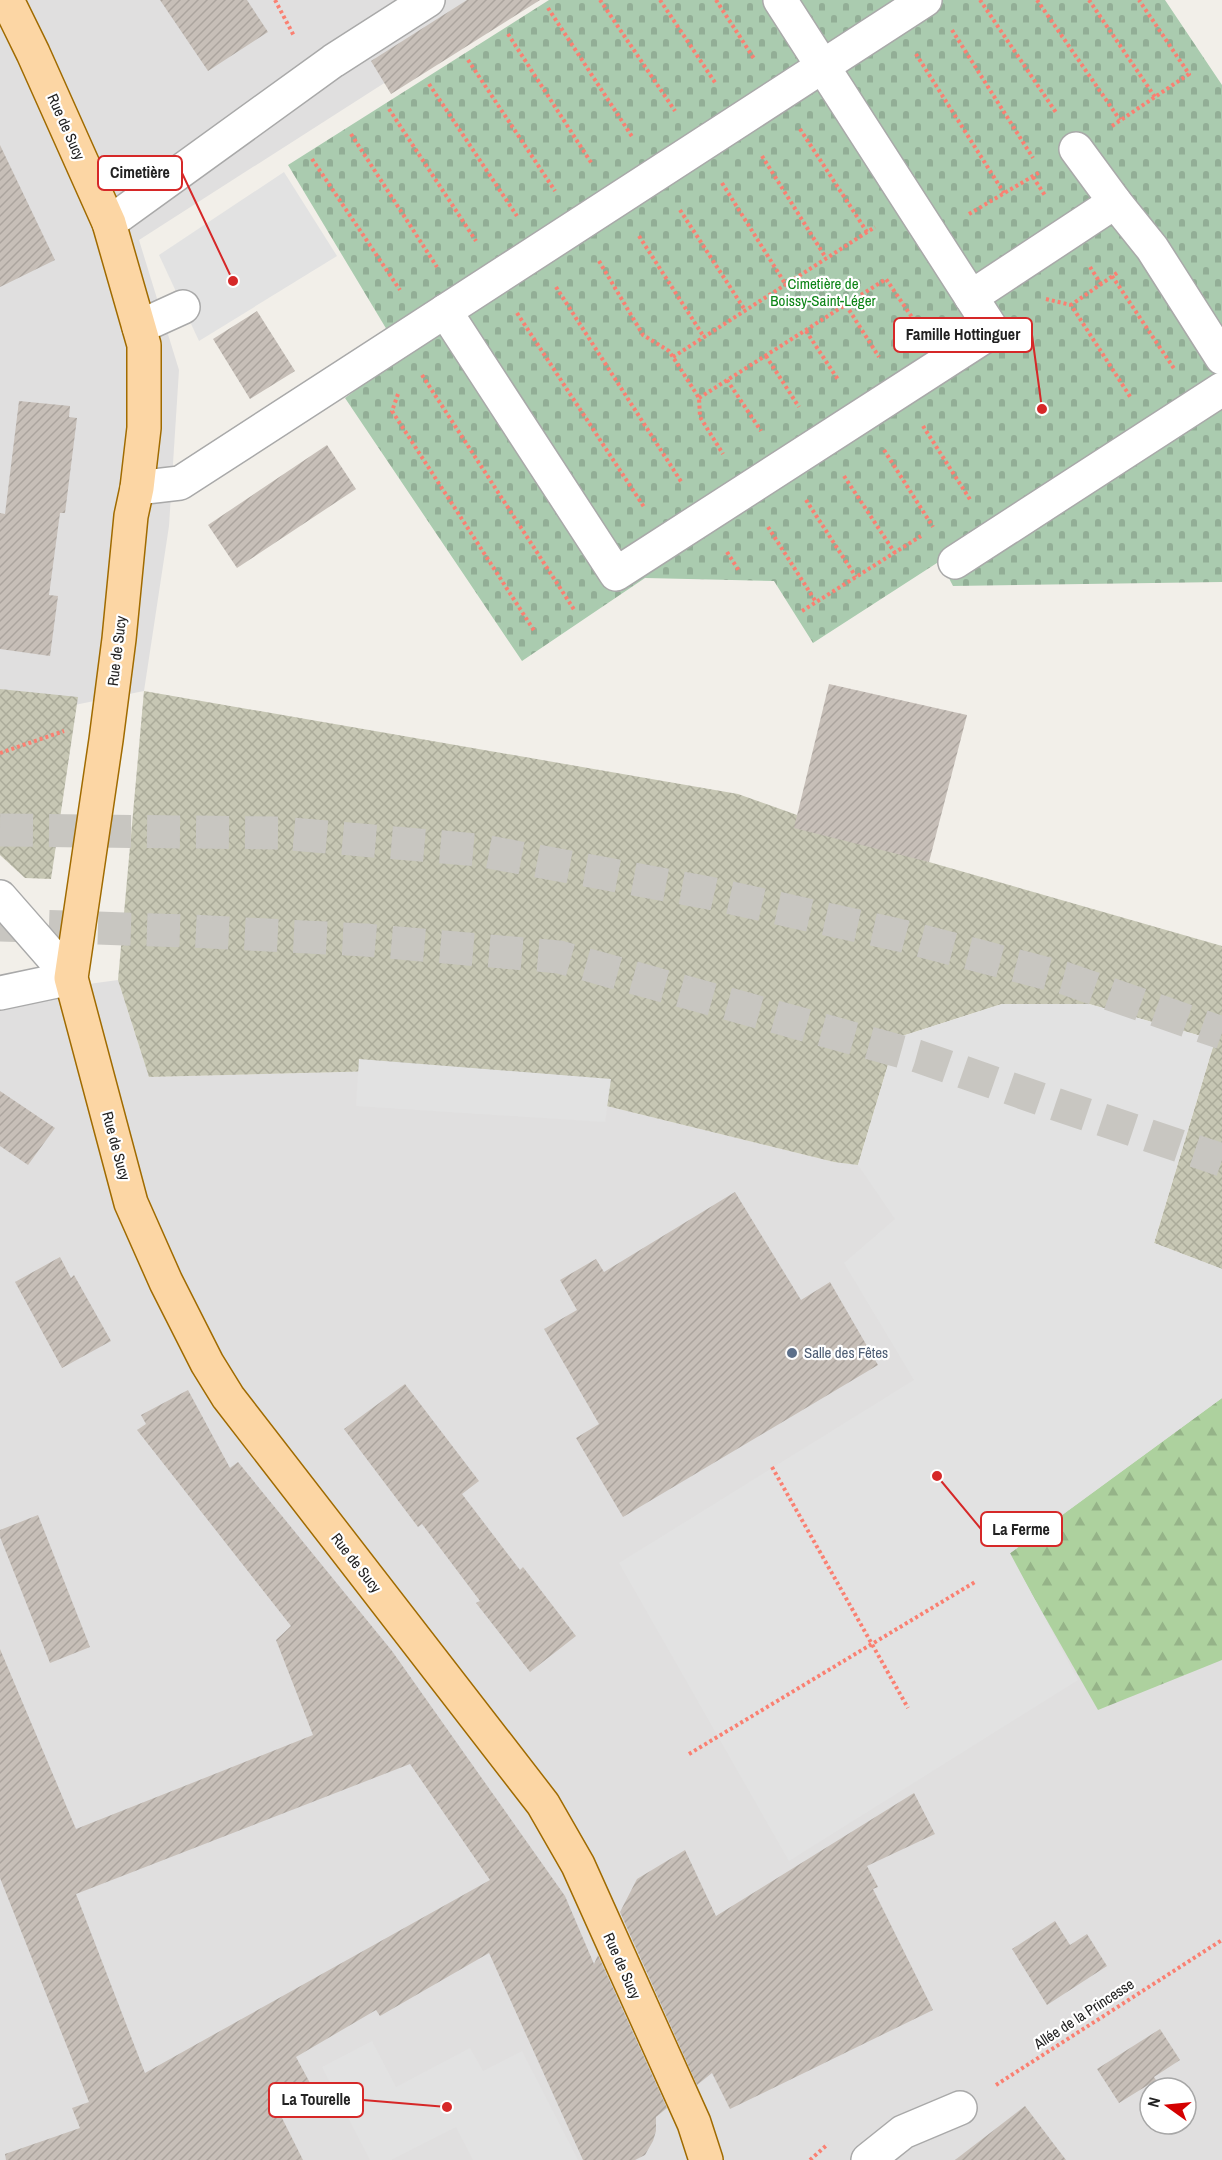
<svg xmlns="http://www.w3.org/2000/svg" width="1222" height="2160" font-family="'Archivo Narrow',sans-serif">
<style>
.residential{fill:#e0dfdf;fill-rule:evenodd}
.construction{fill:url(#construction-cross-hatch)}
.forest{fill:url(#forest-firs)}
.cemetery{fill:url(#cemetery-stones)}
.parking{fill:#e2e2e2}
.building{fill:url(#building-hatch);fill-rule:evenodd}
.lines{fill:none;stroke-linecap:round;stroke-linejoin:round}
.highway-tunnel{stroke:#c8c6c1;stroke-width:33;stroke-dasharray:33 16;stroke-linecap:butt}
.minor-casing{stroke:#a9a9a9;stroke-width:36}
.major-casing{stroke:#a06b00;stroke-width:36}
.path{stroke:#fa8072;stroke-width:4;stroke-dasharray:3 3;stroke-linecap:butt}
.minor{stroke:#fff;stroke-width:33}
.major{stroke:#fcd6a4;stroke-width:33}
.service-dot{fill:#5c6f8a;stroke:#fff;stroke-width:2}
.labels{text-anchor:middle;stroke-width:4.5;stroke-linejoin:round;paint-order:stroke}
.street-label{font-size:15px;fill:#222;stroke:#fff}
.park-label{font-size:15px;fill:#0c8416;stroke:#fff}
.service-label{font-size:15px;fill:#4e5e75;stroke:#fff;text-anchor:start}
.leader{fill:none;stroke:#d62828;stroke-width:2}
.callout-dot{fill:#d62828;stroke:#fff;stroke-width:2}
.callout{fill:#fff;stroke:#d62828;stroke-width:2}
.callout-label{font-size:16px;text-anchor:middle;font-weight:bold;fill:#222}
</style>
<defs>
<pattern id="construction-cross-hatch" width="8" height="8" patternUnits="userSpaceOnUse" patternTransform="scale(1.5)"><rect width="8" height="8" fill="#c7c7b4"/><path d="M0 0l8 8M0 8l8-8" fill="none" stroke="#abab9a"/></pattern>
<pattern id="forest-firs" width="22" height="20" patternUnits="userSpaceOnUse" patternTransform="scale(1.5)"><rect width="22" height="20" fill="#add19e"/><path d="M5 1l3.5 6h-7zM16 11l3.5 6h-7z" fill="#95b388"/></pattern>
<pattern id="cemetery-stones" width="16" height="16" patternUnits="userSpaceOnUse" patternTransform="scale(1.5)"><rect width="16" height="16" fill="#aacbaf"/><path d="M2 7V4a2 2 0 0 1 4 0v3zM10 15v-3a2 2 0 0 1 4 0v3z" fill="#92ae96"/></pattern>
<pattern id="building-hatch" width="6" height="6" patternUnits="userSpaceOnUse" patternTransform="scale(1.5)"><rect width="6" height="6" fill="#c7bfb8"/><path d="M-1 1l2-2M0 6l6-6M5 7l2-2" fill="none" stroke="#aba49e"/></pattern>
</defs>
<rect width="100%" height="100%" fill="#f2efe9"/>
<g class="residential">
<polygon points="0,0 514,0 139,240 179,370 169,526 144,691 0,720"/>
<path d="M 118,980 L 149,1077 L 456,1069 L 834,1162 L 981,1178 L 1222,1269 L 1222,2160 L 0,2160 L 0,996 ZM 1150,2088 L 1186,2088 L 1186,2124 L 1150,2124 Z"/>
</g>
<g class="construction">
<polygon points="0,689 78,697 51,879 25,878 0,855"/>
<polygon points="144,691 738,794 929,862 1222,946 1222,1269 1154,1243 1215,1040 1089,1004 1002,1004 896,1038 858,1165 834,1162 456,1069 149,1077 118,980"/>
</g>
<polygon class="forest" points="1222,1398 1222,1660 1098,1710 1009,1554"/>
<polygon class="cemetery" points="549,0 1165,0 1222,85 1222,582 953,586 940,561 813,643 774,581 645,578 522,661 345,398 402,355 288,165"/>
<g class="parking">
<polygon points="284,172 337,256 199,341 159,255"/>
<polygon points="1002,1004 1089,1004 1215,1040 1154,1243 1222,1269 1222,1398 1010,1553 1078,1680 789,1861 619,1563 914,1380 844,1263 895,1219 858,1165 896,1038"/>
<polygon points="359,1059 611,1079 605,1122 356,1106"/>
<polygon points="372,2041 396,2087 470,2048 483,2071 522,2051 578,2160 473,2160 456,2127 391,2160 370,2160 322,2067"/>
</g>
<g class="building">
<polygon points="160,0 247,0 268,32 208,71"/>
<polygon points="467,0 540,0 391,94 371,61"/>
<polygon points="0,145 55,260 0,287"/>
<polygon points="257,311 295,371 250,399 213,339"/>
<polygon points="19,401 70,406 69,417 77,418 65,513 60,513 49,595 58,596 50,656 0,649 0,513 5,514"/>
<polygon points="327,445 356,489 237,568 208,525"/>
<polygon points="829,684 967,715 929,862 794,828"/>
<polygon points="0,1091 55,1128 28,1165 0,1146"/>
<polygon points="735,1192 801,1300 830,1282 878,1365 623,1517 576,1438 599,1424 544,1329 577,1310 560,1280 596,1259 604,1272"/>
<polygon points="60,1257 71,1278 74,1275 111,1341 62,1368 15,1282"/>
<polygon points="405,1384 479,1481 462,1494 520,1570 523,1567 576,1636 530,1672 476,1603 480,1601 422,1524 418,1527 344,1429"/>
<path d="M 188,1390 L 230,1468 L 238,1462 L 392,1651 L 565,1896 L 594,1964 L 598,1955 L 667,2108 L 656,2117 L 656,2131 L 653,2141 L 645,2155 L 635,2160 L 583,2160 L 489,1953 L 380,2016 L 376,2010 L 296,2057 L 316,2094 L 280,2114 L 303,2160 L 6,2160 L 5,2154 L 80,2128 L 72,2108 L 89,2102 L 0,1878 L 0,1649 L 76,1829 L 313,1735 L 276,1640 L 291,1626 L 137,1430 L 146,1424 L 141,1415 ZM 410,1764 L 490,1880 L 145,2073 L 76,1894 Z"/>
<polygon points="38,1515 90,1647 50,1663 0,1537 0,1530"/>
<polygon points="914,1793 935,1834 867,1866 878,1887 873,1889 933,2010 730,2109 712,2073 697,2085 620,1912 637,1879 685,1850 716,1916"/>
<polygon points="1055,1921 1070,1945 1087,1934 1107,1966 1047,2005 1012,1949"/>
<polygon points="1160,2029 1180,2060 1154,2077 1156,2080 1119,2103 1097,2069"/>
<polygon points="1025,2106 1066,2160 955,2160"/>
</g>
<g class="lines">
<g class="highway-tunnel">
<polyline points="0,830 280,833 478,850 709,893 903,936 1064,978 1222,1033"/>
<polyline points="0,925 189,931 365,940 559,957 917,1056 1055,1104 1222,1160"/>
</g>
<defs>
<g id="minor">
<polyline points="1076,149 1115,202 1152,248 1222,358"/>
<polyline points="109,223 333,61 428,0"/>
<polyline points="971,297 1115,202"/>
<polyline points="445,311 616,574 993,331 780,0"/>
<polyline points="139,327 183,307"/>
<polyline points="137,488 180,483 925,0"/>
<polyline points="955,562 1222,389"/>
<polyline points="0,897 71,978 0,993"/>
<polyline points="868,2160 903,2132 960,2108"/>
</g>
<polyline id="major" points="7,0 33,53 109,223 144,345 144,428 137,488 131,516 119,639 106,740 71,978 131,1203 166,1282 207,1363 228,1397 543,1804 578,1865 694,2123 706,2160"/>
</defs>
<use href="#minor" class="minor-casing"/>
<use href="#major" class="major-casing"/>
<g class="path">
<polyline points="275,0 294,36"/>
<polyline points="600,0 675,111"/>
<polyline points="660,0 716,84"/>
<polyline points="716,0 755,60"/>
<polyline points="980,0 1057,114"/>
<polyline points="1037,0 1120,120"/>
<polyline points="1089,0 1155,97"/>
<polyline points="548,8 633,138"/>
<polyline points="952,30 1033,158"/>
<polyline points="508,34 592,164"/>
<polyline points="916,54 1004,193"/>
<polyline points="468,60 555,191"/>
<polyline points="429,84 517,216"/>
<polyline points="389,109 476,241"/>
<polyline points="1112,126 1189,74 1139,0"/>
<polyline points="800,129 867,232"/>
<polyline points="351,134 437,267"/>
<polyline points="762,156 826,258"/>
<polyline points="312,159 400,290"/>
<polyline points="1033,177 1046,197"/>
<polyline points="722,183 786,285"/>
<polyline points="680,210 745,310"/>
<polyline points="969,214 1040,172"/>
<polyline points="639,236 704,337"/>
<polyline points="599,261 643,335 669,351 673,357 699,398 700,417 723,454"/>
<polyline points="1090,267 1101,284"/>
<polyline points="1117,273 1071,305 1131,398"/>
<polyline points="1112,276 1175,370"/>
<polyline points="556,287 682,483"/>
<polyline points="1046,299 1071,305"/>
<polyline points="846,305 879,357"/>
<polyline points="517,313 644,507"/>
<polyline points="806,331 839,381"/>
<polyline points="766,356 799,407"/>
<polyline points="673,357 875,227"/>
<polyline points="422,375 575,611"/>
<polyline points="727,380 761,431"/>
<polyline points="398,394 392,411 535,632"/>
<polyline points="699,398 886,279 920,329"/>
<polyline points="923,426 971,501"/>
<polyline points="884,450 933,527"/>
<polyline points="844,476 895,553"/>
<polyline points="806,500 856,577"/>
<polyline points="768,527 816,602"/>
<polyline points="727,552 739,571"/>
<polyline points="802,611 921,536"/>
<polyline points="0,753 64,731"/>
<polyline points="772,1467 908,1708"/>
<polyline points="689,1754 975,1582"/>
<polyline points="996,2085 1222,1940"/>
<polyline points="810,2160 828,2144"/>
</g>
<use href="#minor" class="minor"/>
<use href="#major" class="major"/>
</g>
<circle class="service-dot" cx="792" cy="1353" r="6"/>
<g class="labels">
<g class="street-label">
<text transform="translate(66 127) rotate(66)" y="5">Rue de Sucy</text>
<text transform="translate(117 651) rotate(-83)" y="5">Rue de Sucy</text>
<text transform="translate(116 1146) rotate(75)" y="5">Rue de Sucy</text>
<text transform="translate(356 1563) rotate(52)" y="5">Rue de Sucy</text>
<text transform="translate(622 1966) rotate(66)" y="5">Rue de Sucy</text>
<text transform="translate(1084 2014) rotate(-33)" y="5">Allée de la Princesse</text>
</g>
<g class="park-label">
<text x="823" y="289">Cimetière de<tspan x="823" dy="17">Boissy-Saint-Léger</tspan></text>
</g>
<g class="service-label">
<text x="804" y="1358">Salle des Fêtes</text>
</g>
</g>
<path class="leader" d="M233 281L182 173M1042 409L1032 335M937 1476L981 1529M447 2107L363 2100"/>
<g class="callout-dot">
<circle cx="233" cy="281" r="6"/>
<circle cx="1042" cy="409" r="6"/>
<circle cx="937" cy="1476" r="6"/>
<circle cx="447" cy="2107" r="6"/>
</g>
<g class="callout">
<rect x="98" y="156" width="84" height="34" rx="6"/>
<rect x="894" y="318" width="138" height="34" rx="6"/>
<rect x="981" y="1512" width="81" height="34" rx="6"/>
<rect x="269" y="2083" width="94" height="34" rx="6"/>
</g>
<g class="callout-label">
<text x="140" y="178">Cimetière</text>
<text x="963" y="340">Famille Hottinguer</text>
<text x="1021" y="1535">La Ferme</text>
<text x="316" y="2105">La Tourelle</text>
</g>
<g transform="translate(1168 2106) rotate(285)"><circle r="28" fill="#ffffff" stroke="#a7a7a7" stroke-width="1.5"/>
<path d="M0-4.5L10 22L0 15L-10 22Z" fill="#d40000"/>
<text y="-9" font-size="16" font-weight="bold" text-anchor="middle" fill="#222222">N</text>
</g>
</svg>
